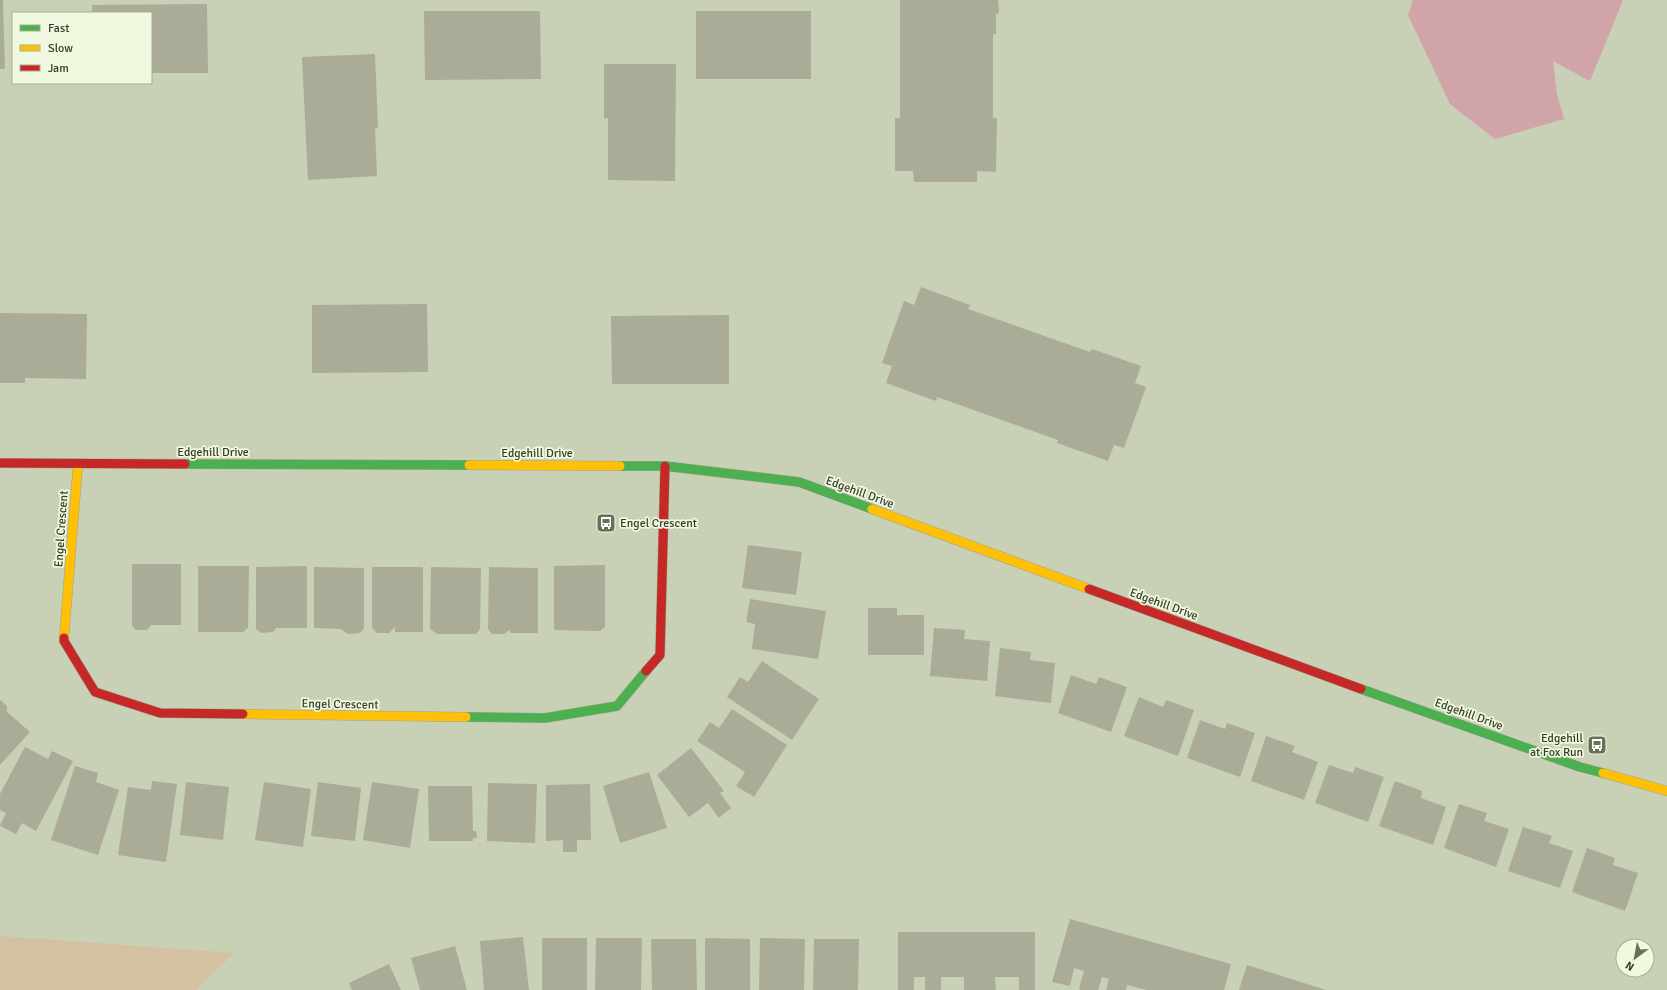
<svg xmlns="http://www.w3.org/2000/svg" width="1667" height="990" font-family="Signika,sans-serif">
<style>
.green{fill:#d3c1a2}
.water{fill:#d1a4a9}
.building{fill:#aaac97}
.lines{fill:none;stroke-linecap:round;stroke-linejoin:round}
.fast-casing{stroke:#9da38e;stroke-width:10}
.slow-casing{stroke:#9da38e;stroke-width:10}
.jam-casing{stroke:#9da38e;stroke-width:10}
.fast{stroke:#4caf50;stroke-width:9}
.slow{stroke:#ffc107;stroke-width:9}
.jam{stroke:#c62828;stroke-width:9}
.labels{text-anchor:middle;stroke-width:3.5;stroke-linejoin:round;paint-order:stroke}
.street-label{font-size:12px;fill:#363c28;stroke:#f0f8df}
.poi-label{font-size:12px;fill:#363c28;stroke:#f0f8df;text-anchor:start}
</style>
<rect width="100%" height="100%" fill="#c8d0b5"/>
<polygon class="green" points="0,936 234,953 196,990 0,990"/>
<polygon class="water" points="1413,0 1623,0 1590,81 1553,61 1557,94 1564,119 1495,139 1450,104 1408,15"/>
<g class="building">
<polygon points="0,0 3,0 5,69 0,69"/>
<polygon points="900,0 998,0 999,13 996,14 996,34 993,34 993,118 997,118 996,172 977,171 977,182 914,182 913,171 895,171 895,118 900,118"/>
<polygon points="207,4 208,73 151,73 151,13 92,13 92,5"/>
<polygon points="424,11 540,11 541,79 425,80"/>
<rect x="696" y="11" width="115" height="68"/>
<polygon points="375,54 378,128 375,128 377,176 308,180 302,57"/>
<polygon points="604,64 676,64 675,181 608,180 608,118 604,119"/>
<polygon points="921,287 970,305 968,309 1090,352 1092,349 1141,366 1135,383 1146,387 1124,448 1114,445 1108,461 1057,443 1058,440 937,397 936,401 886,383 892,366 882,363 904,301 914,305"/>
<polygon points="427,304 428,372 312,373 312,305"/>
<polygon points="0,313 87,314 86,379 25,378 25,383 0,383"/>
<polygon points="729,315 729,384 612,384 611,316"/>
<polygon points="748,545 802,552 796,595 742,588"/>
<polygon points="132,564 181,564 181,625 151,625 147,630 136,630 132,626"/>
<polygon points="605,565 605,627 600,631 554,630 554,566"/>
<polygon points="198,566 249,566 248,628 243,632 198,632"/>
<polygon points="307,566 307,628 276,628 273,632 261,633 256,629 256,567"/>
<polygon points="314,567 364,568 364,628 360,633 348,634 341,629 314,628"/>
<polygon points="372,567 423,567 423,632 395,632 395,627 389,633 377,633 372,628"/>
<polygon points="431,567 481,568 480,629 476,634 437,634 430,629"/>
<polygon points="489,567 538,568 538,633 511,633 509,630 504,634 492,634 488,629"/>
<polygon points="750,599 826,611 818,659 752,649 755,624 746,622"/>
<polygon points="868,608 897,608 897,615 924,615 924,655 868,655"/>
<polygon points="934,628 965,630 964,639 990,641 987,681 930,676"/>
<polygon points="1000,648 1031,652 1030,660 1055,663 1051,703 995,696"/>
<polygon points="762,661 819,699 792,740 727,697 740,677 748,682"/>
<polygon points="1071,675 1096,684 1099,677 1127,687 1111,732 1058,713"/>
<polygon points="1139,697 1163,707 1166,700 1194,710 1178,756 1124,736"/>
<polygon points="0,700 7,706 7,712 30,732 0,765"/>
<polygon points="732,709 787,745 754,797 736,786 745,772 697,741 710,722 719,728"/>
<polygon points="1200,720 1225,729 1227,723 1255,733 1240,777 1187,758"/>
<polygon points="1266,736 1295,746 1292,752 1318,762 1304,800 1251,781"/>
<polygon points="25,747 48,759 52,751 73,761 36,831 22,823 16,834 0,826 6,813 0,810 0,794"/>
<polygon points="691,748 724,791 720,793 731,808 719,818 708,803 689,817 657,775"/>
<polygon points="1329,765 1353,773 1355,767 1384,777 1368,822 1315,803"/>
<polygon points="75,766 98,773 96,782 119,790 98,855 51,840"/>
<polygon points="649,772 667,828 620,843 603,786"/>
<polygon points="152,781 177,784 166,862 118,855 128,787 151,790"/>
<polygon points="1395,781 1422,791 1421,798 1446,807 1433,845 1379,826"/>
<polygon points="186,782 229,787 223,840 180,835"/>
<polygon points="264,782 311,789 303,847 255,840"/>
<polygon points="318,782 361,788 355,841 311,836"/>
<polygon points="372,782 419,789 410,848 363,840"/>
<polygon points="488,783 537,784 535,843 487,841"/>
<polygon points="590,784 591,840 577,840 577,852 563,852 563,840 546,841 546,785"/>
<polygon points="428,786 472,786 473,831 476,831 477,838 473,838 473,841 429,841"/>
<polygon points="1459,804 1487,813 1484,821 1509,829 1496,867 1444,848"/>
<polygon points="1523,827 1552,836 1549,843 1573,851 1560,888 1508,871"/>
<polygon points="1587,848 1615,858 1613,865 1638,873 1625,911 1572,892"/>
<polygon points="1070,919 1231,964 1224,990 1146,990 1127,985 1126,990 1106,990 1109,979 1102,977 1098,990 1081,990 1079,989 1084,971 1074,968 1070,986 1052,982"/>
<polygon points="898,932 1035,932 1035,990 1019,990 1019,977 995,977 996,990 964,990 964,977 941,977 941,990 925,990 925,977 914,977 914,990 898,990"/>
<polygon points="523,937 529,990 484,990 480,941"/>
<rect x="542" y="938" width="45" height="52"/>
<polygon points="596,938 642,938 641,990 595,990"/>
<polygon points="705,938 750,939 750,990 705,990"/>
<polygon points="760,938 805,939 804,990 759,990"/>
<polygon points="651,939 696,939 697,990 652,990"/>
<polygon points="814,939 859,939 858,990 813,990"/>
<polygon points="455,946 467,990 420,990 411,958"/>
<polygon points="389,964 401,990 352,990 349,983"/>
<polygon points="1247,965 1326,990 1239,990"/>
</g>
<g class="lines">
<defs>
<g id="fast">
<polyline points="185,464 469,465"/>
<polyline points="620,466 665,466 799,482 872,509"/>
<polyline points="1361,689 1580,767 1603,773"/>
<polyline points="466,717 545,718 617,706 646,671"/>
</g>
<g id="slow">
<polyline points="469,465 620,466"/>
<polyline points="872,509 1089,589"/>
<polyline points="64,638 78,464"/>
<polyline points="243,714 466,717"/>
<polyline points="1603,773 1667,791"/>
</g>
<g id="jam">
<polyline points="0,463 185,464"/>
<polyline points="1089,589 1361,689"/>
<polyline points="64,638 64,641 95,692 160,713 243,714"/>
<polyline points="646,671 660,655 665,466"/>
</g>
</defs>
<use href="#fast" class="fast-casing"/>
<use href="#slow" class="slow-casing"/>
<use href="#jam" class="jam-casing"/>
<use href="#fast" class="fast"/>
<use href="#slow" class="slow"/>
<use href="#jam" class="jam"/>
</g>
<defs>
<symbol id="bus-square" viewBox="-11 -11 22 22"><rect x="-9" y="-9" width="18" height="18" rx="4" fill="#697059" stroke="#f0f8df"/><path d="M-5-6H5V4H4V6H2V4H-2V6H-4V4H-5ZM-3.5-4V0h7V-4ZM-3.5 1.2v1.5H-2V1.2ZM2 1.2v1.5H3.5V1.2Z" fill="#fff"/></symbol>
</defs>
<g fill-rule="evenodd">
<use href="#bus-square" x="595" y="512" width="22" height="22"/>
<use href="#bus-square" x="1586" y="734" width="22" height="22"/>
</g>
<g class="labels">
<g class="street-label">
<text x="213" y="456">Edgehill Drive</text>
<text x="537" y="457">Edgehill Drive</text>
<text transform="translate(860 492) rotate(20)" y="4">Edgehill Drive</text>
<text transform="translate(61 529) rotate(-86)" y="4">Engel Crescent</text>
<text transform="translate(1164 604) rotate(20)" y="4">Edgehill Drive</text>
<text transform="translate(340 704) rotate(1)" y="4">Engel Crescent</text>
<text transform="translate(1469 714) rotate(20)" y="4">Edgehill Drive</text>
</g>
<g class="poi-label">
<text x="620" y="527">Engel Crescent</text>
<text x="1583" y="742" text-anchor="end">Edgehill<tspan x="1583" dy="14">at Fox Run</tspan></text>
</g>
</g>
<rect x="12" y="12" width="140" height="72" fill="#f0f8df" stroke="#a6ad96"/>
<rect x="20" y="25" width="20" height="6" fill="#4caf50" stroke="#a6ad96"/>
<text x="48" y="32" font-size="12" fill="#363c28">Fast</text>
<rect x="20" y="45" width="20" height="6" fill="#ffc107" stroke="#a6ad96"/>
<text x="48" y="52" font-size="12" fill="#363c28">Slow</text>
<rect x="20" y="65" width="20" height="6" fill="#c62828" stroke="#a6ad96"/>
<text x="48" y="72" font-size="12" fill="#363c28">Jam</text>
<g transform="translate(1635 958) rotate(212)"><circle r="19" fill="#f0f8df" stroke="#a6ad96"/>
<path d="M0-3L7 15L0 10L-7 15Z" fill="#697059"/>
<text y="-6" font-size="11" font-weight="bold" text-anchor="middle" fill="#363c28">N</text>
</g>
</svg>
